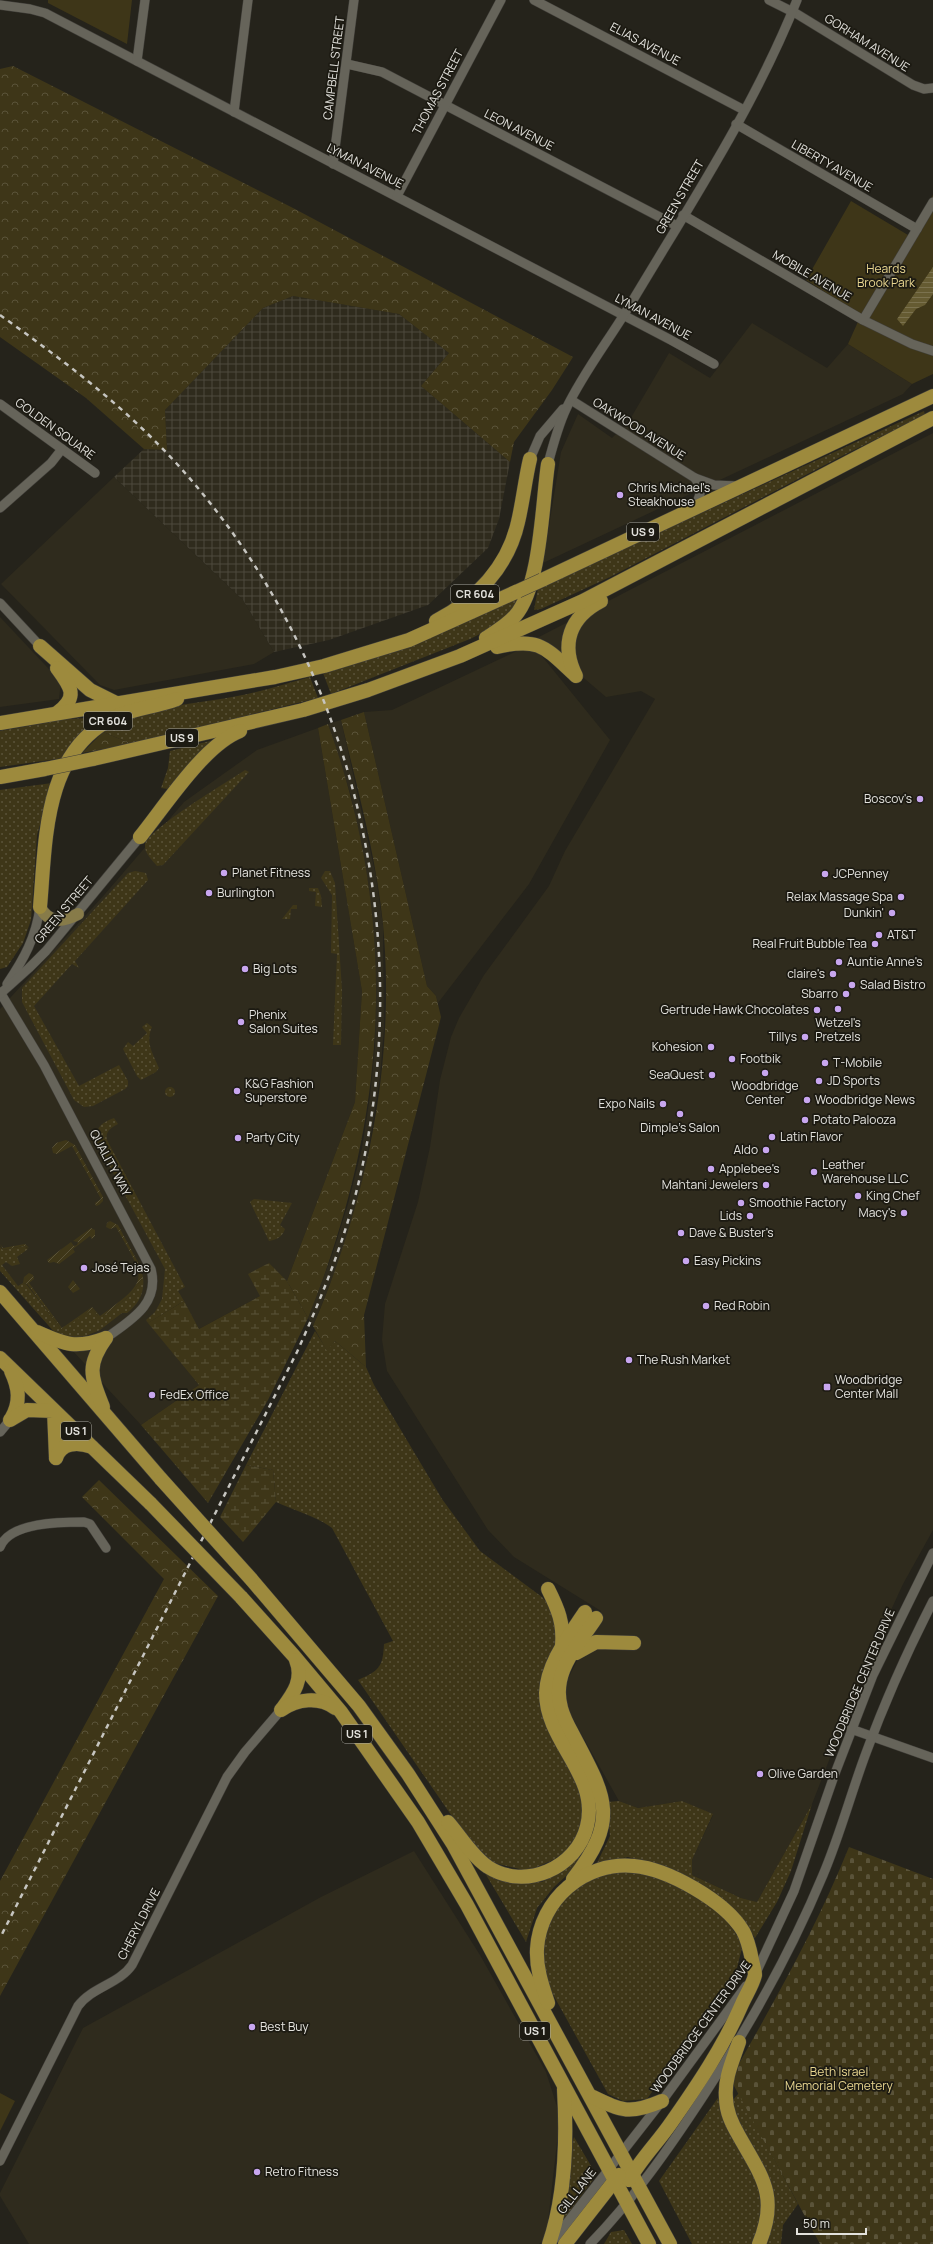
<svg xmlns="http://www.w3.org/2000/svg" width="933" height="2244" font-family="Manrope,sans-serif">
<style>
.built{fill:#2f2b1d}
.industrial{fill:url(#industrial-grid)}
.grass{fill:url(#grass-dots)}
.forest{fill:url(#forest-crowns)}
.wetland{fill:url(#wetland-marsh)}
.cemetery{fill:url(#cemetery-stones)}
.park{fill:#3e3618}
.garden{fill:url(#garden-furrows)}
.water{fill:url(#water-rules)}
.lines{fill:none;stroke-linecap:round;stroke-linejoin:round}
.minor-casing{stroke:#413f3a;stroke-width:10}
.major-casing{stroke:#413f3a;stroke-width:13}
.highway-casing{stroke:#413f3a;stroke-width:15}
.minor{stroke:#66645a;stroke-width:9}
.major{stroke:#877b49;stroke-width:12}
.highway{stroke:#9d8a3d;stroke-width:14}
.rail{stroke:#c6c5c0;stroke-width:2.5;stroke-dasharray:5 5;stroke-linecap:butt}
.highway-bridge-casing{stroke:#413f3a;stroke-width:15;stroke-linecap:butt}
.highway-bridge{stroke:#9d8a3d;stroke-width:14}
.poi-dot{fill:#c8a6ef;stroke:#1c1a12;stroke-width:1.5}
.labels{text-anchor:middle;stroke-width:3.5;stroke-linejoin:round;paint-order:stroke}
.shield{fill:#1c1a12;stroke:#a7a6a0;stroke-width:1}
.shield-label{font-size:11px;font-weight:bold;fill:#e3e2dd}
.street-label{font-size:12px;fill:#e3e2dd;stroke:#1c1a12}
.park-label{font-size:12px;fill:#e8d690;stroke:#1c1a12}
.poi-label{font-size:12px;fill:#e3e2dd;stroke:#1c1a12;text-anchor:start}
</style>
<defs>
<pattern id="industrial-grid" width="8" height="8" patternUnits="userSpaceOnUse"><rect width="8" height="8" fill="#2f2b1d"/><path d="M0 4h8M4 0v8" fill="none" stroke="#4d493d"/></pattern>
<pattern id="grass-dots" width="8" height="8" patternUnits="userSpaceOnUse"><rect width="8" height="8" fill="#3e3618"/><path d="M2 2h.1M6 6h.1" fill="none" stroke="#5a5339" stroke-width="1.8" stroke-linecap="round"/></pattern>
<pattern id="forest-crowns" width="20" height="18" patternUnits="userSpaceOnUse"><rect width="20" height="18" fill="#3e3618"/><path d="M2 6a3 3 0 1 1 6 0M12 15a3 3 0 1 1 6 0" fill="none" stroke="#5a5339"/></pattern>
<pattern id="wetland-marsh" width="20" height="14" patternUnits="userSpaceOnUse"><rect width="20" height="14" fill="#3e3618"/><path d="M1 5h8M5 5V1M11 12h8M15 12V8" fill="none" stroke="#5a5339"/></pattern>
<pattern id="cemetery-stones" width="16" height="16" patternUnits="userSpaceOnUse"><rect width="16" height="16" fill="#3e3618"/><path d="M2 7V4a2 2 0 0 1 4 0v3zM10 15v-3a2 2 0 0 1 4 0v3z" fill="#5a5339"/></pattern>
<pattern id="garden-furrows" width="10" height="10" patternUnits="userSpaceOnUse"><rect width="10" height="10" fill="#3e3618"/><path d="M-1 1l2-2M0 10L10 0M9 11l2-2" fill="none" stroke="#5a5339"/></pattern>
<pattern id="water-rules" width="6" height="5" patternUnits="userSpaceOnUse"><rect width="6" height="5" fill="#655b32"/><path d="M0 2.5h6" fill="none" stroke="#7b724f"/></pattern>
</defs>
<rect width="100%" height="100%" fill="#25231b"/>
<g class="built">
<polygon points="752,323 827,368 848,344 912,384 903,394 543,563 561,452 578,414 612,438 629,421 669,353 710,378"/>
<polygon points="933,433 933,1530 903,1584 869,1658 812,1804 757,1902 741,1898 692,1875 692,1860 713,1815 682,1801 638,1808 619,1801 566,1707 566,1683 601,1611 514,1557 488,1530 387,1371 382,1340 385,1304 418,1202 430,1147 440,1080 451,1037 459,1018 484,975 549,886 565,851 655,699 641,691 606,697 537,638"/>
<polygon points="114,477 243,600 274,652 254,664 114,690 100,685 1,584"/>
<polygon points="0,617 61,682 59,699 0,707"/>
<polygon points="532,644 610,740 529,884 438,1003 436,996 427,986 364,712 392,710"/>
<polygon points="341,720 376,876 383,925 384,1028 380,1078 365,1172 345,1247 313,1326 308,1318 333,1252 348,1204 362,1148 370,1096 375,1045 376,988 369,888 351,796 328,724"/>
<polygon points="318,728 362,991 355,1102 287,1281 268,1263 260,1296 199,1329 183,1301 149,1323 199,1385 141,1425 50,1326 0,1268 0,1009 105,894 184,802 257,750"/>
<polygon points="414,1851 480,1955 546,2072 560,2116 546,2239 539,2244 29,2244 0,2196 0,2193 83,2028 321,1897"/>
</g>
<polygon class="industrial" points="293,296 399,314 449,353 421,386 510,462 499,519 488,548 428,605 329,640 274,652 243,600 114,477 144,449 167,450 165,410 263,308"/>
<g class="grass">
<polygon points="924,411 925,415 846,454 610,577 541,609 534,610 538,588"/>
<path d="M 519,596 L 518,602 L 500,624 L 470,639 L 331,694 L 323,673 C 391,654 455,627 519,596 Z"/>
<path d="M 310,677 L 318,698 L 132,744 L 103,732 C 140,706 189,705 232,697 C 258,693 284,684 310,677 Z"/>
<polygon points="89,718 90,722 64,758 0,767 0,731 66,719"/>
<polygon points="214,740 168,789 161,788 168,768 170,751"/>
<path d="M 245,770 L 249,772 L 163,865 L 157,866 C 153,861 144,853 145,845 C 146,830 229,781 245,770 Z"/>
<polygon points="52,783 37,835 31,920 23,943 7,967 0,969 0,790"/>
<polygon points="135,871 146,873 148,880 75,961 79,968 72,964 34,1006 79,1086 119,1065 128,1081 128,1086 125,1089 93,1106 84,1107 74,1100 22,1002 22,988 128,873"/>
<polygon points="325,871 330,871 335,883 342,990 341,1045 333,1045 337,954 331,953 332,895 321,878"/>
<polygon points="309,888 318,888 321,896 322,907 315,906 316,892 309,891"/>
<polygon points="293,905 297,905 297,909 291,909 290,919 282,919"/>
<path d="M 147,1023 L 152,1027 C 145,1042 153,1054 159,1068 L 156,1072 L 141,1080 L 137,1076 L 123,1049 L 128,1042 L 133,1046 L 147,1033 L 142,1027 Z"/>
<circle cx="170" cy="1092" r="5"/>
<path d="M 114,1118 L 118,1124 C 111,1128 105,1131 107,1140 L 185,1287 L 178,1291 L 184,1301 L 148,1323 L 146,1320 L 155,1312 L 162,1299 L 165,1269 L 97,1143 C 94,1128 101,1123 114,1118 Z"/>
<path d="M 254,1199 L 292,1203 L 280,1225 L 285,1229 C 282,1237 278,1239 269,1241 L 250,1202 Z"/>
<path d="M 24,1246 L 28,1249 L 17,1257 L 20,1264 L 12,1266 L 6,1262 L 2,1265 L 18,1286 L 23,1283 L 26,1284 L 61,1329 L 92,1309 L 98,1316 L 103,1316 L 130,1296 L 143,1277 C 145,1292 139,1304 127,1313 L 122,1313 L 100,1330 L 83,1337 L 84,1340 L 56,1334 L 0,1271 L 0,1247 L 3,1250 Z"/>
<path d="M 315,1331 L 327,1350 L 335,1341 L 366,1367 L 374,1385 L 442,1499 L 480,1551 L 542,1597 L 553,1609 L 558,1642 L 544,1676 L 540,1706 L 583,1796 L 584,1818 L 578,1836 L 566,1851 L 553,1860 L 528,1871 L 494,1863 L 469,1841 L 358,1680 C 379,1671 383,1667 384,1644 L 393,1641 L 332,1528 C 316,1516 295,1511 276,1502 L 273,1470 L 246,1465 Z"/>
<polygon points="597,1796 597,1830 578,1865 554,1887 537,1908 526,1942 482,1868 497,1880 542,1882 563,1869"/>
<polygon points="619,1801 638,1808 682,1801 713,1814 692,1860 692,1875 741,1898 757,1902 812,1804 791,1871 777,1902 755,1938 742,1918 704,1886 678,1873 628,1857 597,1863 610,1836 607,1802"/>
<polygon points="642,1872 675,1884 722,1914 743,1944 734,1980 727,1985 647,2099 623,2101 608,2094 544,1978 541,1947 551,1915 572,1888 602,1873"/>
<polygon points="739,2093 798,2204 783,2225 781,2244 763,2244 772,2217 753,2153 731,2102"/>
<polygon points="720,2095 762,2191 764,2214 753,2244 692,2244 659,2181"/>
<polygon points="574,2137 594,2171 590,2173 593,2180 559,2226 570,2149"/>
<polygon points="624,2230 632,2244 604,2244 611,2232"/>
</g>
<g class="forest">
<polygon points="13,66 293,208 573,357 552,390 514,442 510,462 421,386 449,353 399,314 293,296 263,308 165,410 167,450 144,449 86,398 0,337 0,69"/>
<path d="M 364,712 L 427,986 L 436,996 L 441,1017 L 364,1315 L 366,1367 L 335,1341 L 327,1351 L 313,1326 C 367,1201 396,1062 383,924 C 376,855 357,787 341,720 Z"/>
<path d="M 328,724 C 401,927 388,1119 308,1318 L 287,1281 L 355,1102 L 362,991 L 318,728 Z"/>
<polygon points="103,732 132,744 82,753"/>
<polygon points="99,1480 218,1596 0,1996 0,1881 164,1579 82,1497"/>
</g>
<g class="wetland">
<polygon points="269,1263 287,1281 308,1318 268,1400 208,1503 141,1425 199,1385 148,1323 184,1301 199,1329 260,1296 248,1274"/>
<polygon points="246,1465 273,1470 276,1502 243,1542 220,1517"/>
</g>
<path class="cemetery" d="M 849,1847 L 933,1879 L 933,2244 L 820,2244 L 733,2084 L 737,2067 C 778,1995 818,1924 849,1847 Z"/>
<g class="park">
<polygon points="48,0 132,0 127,44 48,3"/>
<polygon points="933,195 933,374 912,384 848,344 861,315 806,280 851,201 908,235"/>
<polygon points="0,2093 15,2101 0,2131"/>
</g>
<g class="garden">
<polygon points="66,1140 75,1145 103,1197 103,1201 99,1205 96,1206 95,1203 101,1199 72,1146 57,1154 53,1153 52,1148 56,1143"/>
<path d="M 110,1221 L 118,1225 L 140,1266 L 143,1277 L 130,1296 L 103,1316 L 99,1317 L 92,1309 L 64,1329 L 61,1329 L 27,1284 L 23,1283 L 24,1277 L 29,1273 L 33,1275 L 34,1279 L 29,1283 L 62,1328 L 92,1307 L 100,1316 C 152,1279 145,1279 116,1227 L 110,1229 L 106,1227 L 107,1223 Z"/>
<polygon points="91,1228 95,1230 95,1236 92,1239 90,1236 73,1249 75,1252 59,1264 54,1262 49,1263 47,1260 71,1242 74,1246 77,1245 78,1242 73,1241"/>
<polygon points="0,1244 3,1248 25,1244 29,1248 23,1246 3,1250"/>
<polygon points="73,1280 80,1289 73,1293 68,1287"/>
</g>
<polygon class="water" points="933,267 933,294 925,305 916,309 903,326 897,319"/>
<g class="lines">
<defs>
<g id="minor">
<polyline points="534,0 744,110"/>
<polyline points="769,0 797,14 913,85 924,89 933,88"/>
<polyline points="0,5 30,9 45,13 669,339 714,364"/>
<polyline points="137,61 145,0"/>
<polyline points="347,64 382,72 677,226"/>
<polyline points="234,112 248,0"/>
<polyline points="736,124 917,229"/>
<polyline points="333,164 354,0"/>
<polyline points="397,196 501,0"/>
<polyline points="683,215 863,320 912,344 933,351"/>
<polyline points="863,320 933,202"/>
<polyline points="571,400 695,478 714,485 738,486"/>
<polyline points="0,404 95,473"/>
<polyline points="530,459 540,436 563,409"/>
<path d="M 548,464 C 553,445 558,426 566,409 C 583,373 609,340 630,305 C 689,206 754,108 797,0"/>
<polyline points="0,508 51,463 62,449"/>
<path d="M 692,508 C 701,499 703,489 695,478"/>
<polyline points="0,603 40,646"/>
<path d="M 7,984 C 24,959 36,937 40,907"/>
<path d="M 0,992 L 44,1065 L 151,1269 C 160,1304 131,1320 106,1338"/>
<polyline points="0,994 29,968 46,951 140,837"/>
<polyline points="0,1432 10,1420"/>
<path d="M 0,1547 C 10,1522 61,1522 84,1522 L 90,1524 L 106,1548"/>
<polyline points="851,1729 933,1758"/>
<polyline points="755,1975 794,1891 834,1776 873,1675 933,1553"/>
<path d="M 0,2161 L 78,2006 C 92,1987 119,1984 132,1965 L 227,1777 L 245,1752 L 281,1710"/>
<polyline points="552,2242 662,2101 746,1986"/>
<path d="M 590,2244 C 633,2200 670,2147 704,2095 C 750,2025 791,1952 823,1875 C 840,1835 851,1793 866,1753 C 885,1701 908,1650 933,1601"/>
</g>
<path id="major" d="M 40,907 C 49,924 63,922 78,914"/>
<g id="highway">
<polyline points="542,580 933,396"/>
<path d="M 436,621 C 476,600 508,567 518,522 C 523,501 525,480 530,459"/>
<path d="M 486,638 C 497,631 507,625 515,616 C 541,586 542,504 548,464"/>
<polyline points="40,646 90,690 116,703"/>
<path d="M 497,647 C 539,637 545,647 575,675"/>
<path d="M 576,676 C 560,644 570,617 601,601"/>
<path d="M 57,713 C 79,697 71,687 57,668"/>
<polyline points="0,723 275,677 324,666 409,640 518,591"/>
<polyline points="93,759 303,710 368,690 460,656 583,601 933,418"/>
<polyline points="0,777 45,769"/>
<path d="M 140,837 C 165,806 204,745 240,731"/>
<path d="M 40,907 C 46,840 43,753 113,718 C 133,708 157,707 177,699"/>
<polyline points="0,1292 161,1479"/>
<path d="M 37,1332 C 66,1345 76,1349 106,1338"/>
<polyline points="0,1358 151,1504"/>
<path d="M 103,1407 C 91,1376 86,1366 106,1338"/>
<path d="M 11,1419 C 21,1402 19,1388 11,1371"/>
<polyline points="10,1420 27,1410 54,1411 56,1458"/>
<path d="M 56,1458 C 61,1442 78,1442 92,1447"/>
<polyline points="251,1579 359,1706 408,1774 453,1844 670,2244"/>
<path d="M 548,1589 C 558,1609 564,1623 562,1646"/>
<polyline points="241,1597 294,1656 341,1712 418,1822 467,1905 649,2244"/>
<polyline points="576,1653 596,1642 634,1643"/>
<path d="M 282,1709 C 293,1694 304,1680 296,1660"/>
<path d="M 281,1710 C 297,1699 319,1696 335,1708"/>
<path d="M 448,1822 C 461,1837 472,1856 488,1867 C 525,1891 577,1868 587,1826 C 600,1776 546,1742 546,1693 C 547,1663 569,1636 585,1612"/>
<path d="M 573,1879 C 621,1818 605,1796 572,1733 C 563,1717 556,1701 560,1681 C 564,1659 583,1638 596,1618"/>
<path d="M 548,2003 C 542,1985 536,1968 537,1949 C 540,1899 585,1861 634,1866 C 668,1869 725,1901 743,1931 C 748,1940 750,1950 752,1960 C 753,1965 755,1971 755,1975 C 753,1984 746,1995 742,2004 C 724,2046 697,2086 671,2123 C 658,2142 640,2160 629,2180"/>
<path d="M 739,2042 C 733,2060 724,2079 726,2098 C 726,2112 732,2124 739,2136 C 762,2177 779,2196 759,2244"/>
<path d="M 591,2096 C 622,2111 629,2115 662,2101"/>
<path d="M 549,2244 C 566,2195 567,2140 564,2089"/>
<polyline points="565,2244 619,2175"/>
</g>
</defs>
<use href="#minor" class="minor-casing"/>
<use href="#major" class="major-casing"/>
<use href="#highway" class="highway-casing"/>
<use href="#minor" class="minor"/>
<use href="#major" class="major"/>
<use href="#highway" class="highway"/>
<path class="rail" d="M 0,315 C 63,360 124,406 177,464 C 348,652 416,920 362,1168 C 348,1232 324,1292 297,1352 L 0,1938"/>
<defs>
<g id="highway-bridge">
<polyline points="518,591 542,580"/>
<polyline points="45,769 93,759"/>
<polyline points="161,1479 251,1579"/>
<polyline points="151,1504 241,1597"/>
</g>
</defs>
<use href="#highway-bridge" class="highway-bridge-casing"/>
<use href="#highway-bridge" class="highway-bridge"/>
</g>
<g class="poi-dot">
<circle cx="620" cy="495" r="4"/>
<circle cx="920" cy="799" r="4"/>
<circle cx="224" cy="873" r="4"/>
<circle cx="825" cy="874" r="4"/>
<circle cx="209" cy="893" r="4"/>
<circle cx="901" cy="897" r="4"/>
<circle cx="892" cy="913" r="4"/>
<circle cx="879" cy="935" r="4"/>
<circle cx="875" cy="944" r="4"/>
<circle cx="839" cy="962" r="4"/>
<circle cx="245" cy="969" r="4"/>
<circle cx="833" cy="974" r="4"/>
<circle cx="852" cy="985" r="4"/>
<circle cx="846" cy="994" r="4"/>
<circle cx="838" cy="1009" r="4"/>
<circle cx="817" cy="1010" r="4"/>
<circle cx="241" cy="1022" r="4"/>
<circle cx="805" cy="1037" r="4"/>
<circle cx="711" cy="1047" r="4"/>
<circle cx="732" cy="1059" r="4"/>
<circle cx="825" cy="1063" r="4"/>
<circle cx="765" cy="1073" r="4"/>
<circle cx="712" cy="1075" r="4"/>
<circle cx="819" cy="1081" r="4"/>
<circle cx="237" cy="1091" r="4"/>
<circle cx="807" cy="1100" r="4"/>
<circle cx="663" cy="1104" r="4"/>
<circle cx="680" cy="1114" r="4"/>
<circle cx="805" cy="1120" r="4"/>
<circle cx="772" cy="1137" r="4"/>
<circle cx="238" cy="1138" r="4"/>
<circle cx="766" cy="1150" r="4"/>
<circle cx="711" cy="1169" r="4"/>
<circle cx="814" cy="1172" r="4"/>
<circle cx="766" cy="1185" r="4"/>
<circle cx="858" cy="1196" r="4"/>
<circle cx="741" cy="1203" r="4"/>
<circle cx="904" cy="1213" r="4"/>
<circle cx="750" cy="1216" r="4"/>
<circle cx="681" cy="1233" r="4"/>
<circle cx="686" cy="1261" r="4"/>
<circle cx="84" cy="1268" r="4"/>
<circle cx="706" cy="1306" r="4"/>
<circle cx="629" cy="1360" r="4"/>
<rect x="823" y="1383" width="8" height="8" rx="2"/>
<circle cx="152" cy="1395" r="4"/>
<circle cx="760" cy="1774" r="4"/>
<circle cx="252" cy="2027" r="4"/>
<circle cx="257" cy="2172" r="4"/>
</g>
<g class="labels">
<g class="shield">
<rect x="627" y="523" width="32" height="18" rx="3"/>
<rect x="451" y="585" width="48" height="18" rx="3"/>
<rect x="84" y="712" width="48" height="18" rx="3"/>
<rect x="166" y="729" width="32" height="18" rx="3"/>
<rect x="61" y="1422" width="30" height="18" rx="3"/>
<rect x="342" y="1725" width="30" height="18" rx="3"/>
<rect x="520" y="2022" width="30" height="18" rx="3"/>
</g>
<g class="shield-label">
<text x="643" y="536">US 9</text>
<text x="475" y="598">CR 604</text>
<text x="108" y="725">CR 604</text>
<text x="182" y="742">US 9</text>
<text x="76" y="1435">US 1</text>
<text x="357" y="1738">US 1</text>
<text x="535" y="2035">US 1</text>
</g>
<g class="street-label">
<text transform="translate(867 43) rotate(32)" y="4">GORHAM AVENUE</text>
<text transform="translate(645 44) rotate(28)" y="4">ELIAS AVENUE</text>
<text transform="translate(334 68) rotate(-83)" y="4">CAMPBELL STREET</text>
<text transform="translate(438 92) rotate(-62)" y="4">THOMAS STREET</text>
<text transform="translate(519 130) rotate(27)" y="4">LEON AVENUE</text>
<text transform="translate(365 166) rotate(27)" y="4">LYMAN AVENUE</text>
<text transform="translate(832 166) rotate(30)" y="4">LIBERTY AVENUE</text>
<text transform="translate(680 197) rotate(-60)" y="4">GREEN STREET</text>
<text transform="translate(812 276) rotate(30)" y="4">MOBILE AVENUE</text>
<text transform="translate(653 317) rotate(28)" y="4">LYMAN AVENUE</text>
<text transform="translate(55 429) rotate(36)" y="4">GOLDEN SQUARE</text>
<text transform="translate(639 429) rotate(32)" y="4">OAKWOOD AVENUE</text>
<text transform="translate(64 910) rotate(-50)" y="4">GREEN STREET</text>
<text transform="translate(110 1163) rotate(62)" y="4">QUALITY WAY</text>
<text transform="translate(860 1683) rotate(-67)" y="4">WOODBRIDGE CENTER DRIVE</text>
<text transform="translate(139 1924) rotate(-63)" y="4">CHERYL DRIVE</text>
<text transform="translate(701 2027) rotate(-54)" y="4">WOODBRIDGE CENTER DRIVE</text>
<text transform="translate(577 2191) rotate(-52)" y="4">GILL LANE</text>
</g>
<g class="park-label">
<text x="886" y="273">Heards<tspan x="886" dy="14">Brook Park</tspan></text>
<text x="839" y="2076">Beth Israel<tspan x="839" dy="14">Memorial Cemetery</tspan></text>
</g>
<g class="poi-label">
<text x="628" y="492">Chris Michael's<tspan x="628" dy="14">Steakhouse</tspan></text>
<text x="912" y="803" text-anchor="end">Boscov's</text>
<text x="232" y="877">Planet Fitness</text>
<text x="833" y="878">JCPenney</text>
<text x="217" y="897">Burlington</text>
<text x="893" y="901" text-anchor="end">Relax Massage Spa</text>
<text x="884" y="917" text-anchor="end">Dunkin'</text>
<text x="887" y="939">AT&amp;T</text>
<text x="867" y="948" text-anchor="end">Real Fruit Bubble Tea</text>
<text x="847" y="966">Auntie Anne's</text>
<text x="253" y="973">Big Lots</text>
<text x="825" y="978" text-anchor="end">claire's</text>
<text x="860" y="989">Salad Bistro</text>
<text x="838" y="998" text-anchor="end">Sbarro</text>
<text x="809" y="1014" text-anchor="end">Gertrude Hawk Chocolates</text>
<text x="249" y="1019">Phenix<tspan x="249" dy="14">Salon Suites</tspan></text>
<text x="838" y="1027" text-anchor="middle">Wetzel's<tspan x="838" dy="14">Pretzels</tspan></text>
<text x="797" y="1041" text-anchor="end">Tillys</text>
<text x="703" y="1051" text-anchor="end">Kohesion</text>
<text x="740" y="1063">Footbik</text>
<text x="833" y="1067">T-Mobile</text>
<text x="704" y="1079" text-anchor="end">SeaQuest</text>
<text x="827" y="1085">JD Sports</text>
<text x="245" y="1088">K&amp;G Fashion<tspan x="245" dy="14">Superstore</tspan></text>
<text x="765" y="1090" text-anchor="middle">Woodbridge<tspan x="765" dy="14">Center</tspan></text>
<text x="815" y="1104">Woodbridge News</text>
<text x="655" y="1108" text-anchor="end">Expo Nails</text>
<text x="813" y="1124">Potato Palooza</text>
<text x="680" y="1132" text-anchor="middle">Dimple's Salon</text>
<text x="780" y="1141">Latin Flavor</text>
<text x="246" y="1142">Party City</text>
<text x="758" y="1154" text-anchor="end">Aldo</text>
<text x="822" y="1169">Leather<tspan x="822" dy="14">Warehouse LLC</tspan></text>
<text x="719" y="1173">Applebee's</text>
<text x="758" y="1189" text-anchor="end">Mahtani Jewelers</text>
<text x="866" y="1200">King Chef</text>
<text x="749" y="1207">Smoothie Factory</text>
<text x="896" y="1217" text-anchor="end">Macy's</text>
<text x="742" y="1220" text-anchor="end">Lids</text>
<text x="689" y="1237">Dave &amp; Buster's</text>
<text x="694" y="1265">Easy Pickins</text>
<text x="92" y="1272">José Tejas</text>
<text x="714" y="1310">Red Robin</text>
<text x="637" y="1364">The Rush Market</text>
<text x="835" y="1384">Woodbridge<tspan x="835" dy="14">Center Mall</tspan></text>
<text x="160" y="1399">FedEx Office</text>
<text x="768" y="1778">Olive Garden</text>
<text x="260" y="2031">Best Buy</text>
<text x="265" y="2176">Retro Fitness</text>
</g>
</g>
<path d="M797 2228v6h69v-6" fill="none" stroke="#e3e2dd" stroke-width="2"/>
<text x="803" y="2228" font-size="12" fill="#e3e2dd" stroke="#1c1a12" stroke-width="3" paint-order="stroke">50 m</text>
</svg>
